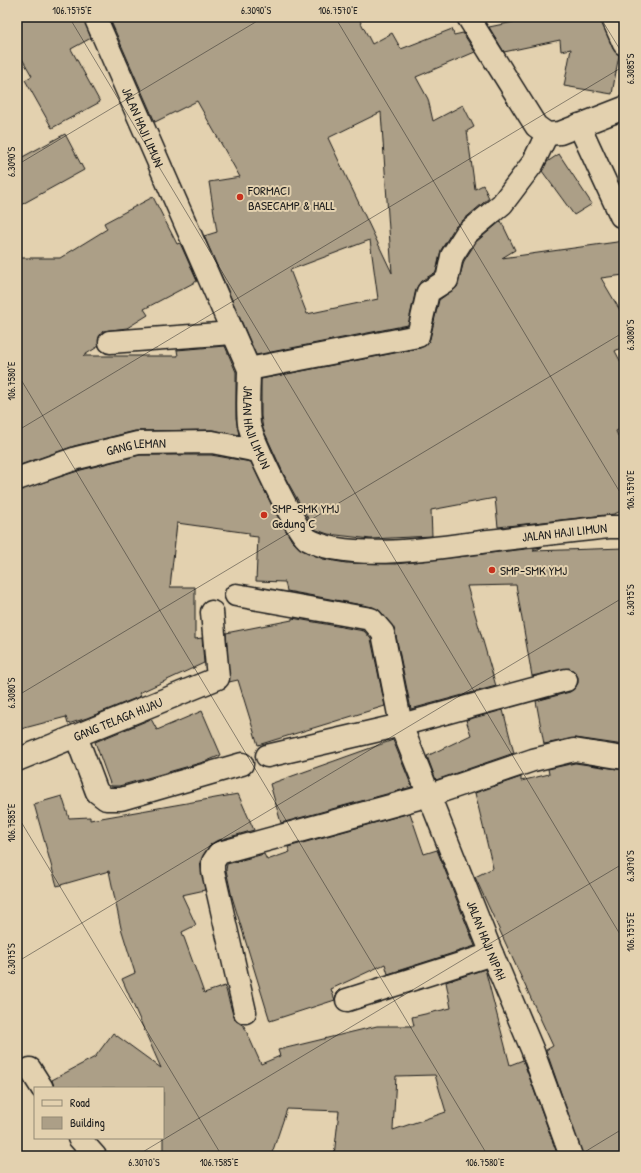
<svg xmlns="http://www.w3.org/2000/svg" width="641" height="1173" font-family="'Patrick Hand',sans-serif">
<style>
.building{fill:#ac9f87;stroke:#1c1c1c;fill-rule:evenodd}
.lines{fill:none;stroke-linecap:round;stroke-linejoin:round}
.minor-casing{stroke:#1c1c1c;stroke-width:25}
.minor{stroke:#e3d1af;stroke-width:22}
.ticks{fill:none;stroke:#1c1c1c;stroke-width:1;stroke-opacity:0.45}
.poi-dot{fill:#c8321e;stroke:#e3d1af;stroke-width:1.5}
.labels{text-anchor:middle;stroke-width:4;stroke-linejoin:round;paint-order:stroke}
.street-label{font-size:13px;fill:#1c1c1c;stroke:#e3d1af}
.poi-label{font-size:13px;fill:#1c1c1c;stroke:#e3d1af;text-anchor:start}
.neatline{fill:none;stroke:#1c1c1c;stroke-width:1.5}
.ticks-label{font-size:10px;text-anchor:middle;fill:#1c1c1c}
</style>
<rect width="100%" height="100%" fill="#e3d1af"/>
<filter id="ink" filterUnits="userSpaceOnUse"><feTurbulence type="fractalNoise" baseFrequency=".025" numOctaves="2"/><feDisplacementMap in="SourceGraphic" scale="8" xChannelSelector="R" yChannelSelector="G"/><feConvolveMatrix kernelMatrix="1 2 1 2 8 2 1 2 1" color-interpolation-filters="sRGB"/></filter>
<g filter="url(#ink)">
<g class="building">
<polygon points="17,17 83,17 91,38 71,49 100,102 52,128 25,80 32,76 17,50"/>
<path d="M 109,17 L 358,17 L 372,44 L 392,33 L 401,49 L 452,29 L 454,35 L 463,33 L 475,52 L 416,77 L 428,99 L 433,121 L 463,105 L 474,127 L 467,131 L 475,189 L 483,185 L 489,198 L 455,227 L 441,250 L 436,272 L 421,281 L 416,289 L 408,325 L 256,355 L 204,236 L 217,232 L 209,182 L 240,177 L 197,101 L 155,122 ZM 381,112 L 392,273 L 328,138 ZM 370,240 L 378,299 L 307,314 L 290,270 Z"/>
<polygon points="538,17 600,17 613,49 619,55 612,94 564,86 571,49 561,51 560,40 504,52 489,27"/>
<polygon points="65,134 84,170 17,207 17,160"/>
<polygon points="559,154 592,204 574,215 542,171 547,162"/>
<polygon points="153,197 177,244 180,243 197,281 144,309 148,315 127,328 103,331 99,337 99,346 83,356 178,356 177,350 225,346 236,372 236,418 239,435 212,430 135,431 74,446 17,466 17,258 60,258 107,229 104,223"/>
<polygon points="501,221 515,250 502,258 624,241 624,275 601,278 624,317 624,346 615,351 624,368 624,427 616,431 624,450 624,510 614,514 498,527 495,498 431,510 432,536 371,539 328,534 314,529 286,479 263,429 261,416 261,379 420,348 426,345 430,339 439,300 457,287 464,261 476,242"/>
<polygon points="140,455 211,455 251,462 274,510 292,541 302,550 323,559 346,563 396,564 543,547 533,551 624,548 624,745 576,738 544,744 536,701 570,692 575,688 578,683 578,677 574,671 569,668 532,676 516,585 467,586 496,686 411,709 395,631 380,611 373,607 287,591 285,582 256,581 258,537 249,536 249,533 177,523 170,587 195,587 195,639 202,638 204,663 139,693 141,696 87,718 68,724 66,717 17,730 17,491 81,470"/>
<polygon points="292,618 364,631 371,639 385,706 258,745 238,680 229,682 226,633 292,620"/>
<polygon points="503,710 514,753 436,780 427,756 471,735 466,720"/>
<polygon points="202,711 221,755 207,761 119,786 111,786 95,742 151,719 157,730"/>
<polygon points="393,740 412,787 281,823 270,784"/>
<polygon points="575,763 624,770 624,1156 583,1156 546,1050 553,1046 475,877 493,868 475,793 521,777 521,781 549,774 548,769"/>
<path d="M 238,794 L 254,830 L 216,841 L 209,846 L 200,862 L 205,890 L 182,895 L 196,925 L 182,932 L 204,993 L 225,986 L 233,1015 L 236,1021 L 244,1026 L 261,1064 L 280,1056 L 278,1050 L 377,1026 L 414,1026 L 412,1017 L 451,1008 L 446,982 L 485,969 L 510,1065 L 523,1060 L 558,1156 L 334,1156 L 339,1111 L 287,1109 L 271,1156 L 163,1156 L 163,1088 L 54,1088 L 52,1080 L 95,1057 L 113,1033 L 161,1068 L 122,979 L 135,973 L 121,928 L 109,871 L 57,886 L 34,804 L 62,796 L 69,818 L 90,817 L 90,820 ZM 435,1075 L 446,1112 L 393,1130 L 396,1076 Z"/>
<polygon points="410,813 424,854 437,850 475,946 388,974 385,964 331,989 335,1000 270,1021 232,897 226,870 227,864 264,854 267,860 290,852 288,847"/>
</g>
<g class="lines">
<defs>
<g id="minor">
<path id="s1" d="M 95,17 L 249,369 C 249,387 247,406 249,424 C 251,438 297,533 307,539 C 349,563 442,547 489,541 C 529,536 569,531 609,527 L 624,527"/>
<polyline points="468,17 536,126 547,134 560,133 624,108"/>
<polyline points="612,17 624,44"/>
<polyline points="579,125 621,216"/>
<polyline points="110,342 232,333"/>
<polyline points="249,369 418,336 428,292 447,280 452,256 466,234 502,204 533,163 547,134"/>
<path id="s2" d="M 17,479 L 77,458 L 138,443 L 212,442 L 258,451"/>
<path id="s3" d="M 236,595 L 371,619 L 383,633 L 401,725 L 492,954 L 532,1049 L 571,1156"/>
<polyline points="76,736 97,792 106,799 121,799 242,764"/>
<polyline points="267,756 401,725 566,680"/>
<path id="s4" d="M 17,760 L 218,678 L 212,612"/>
<polyline points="347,1000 492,954"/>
<polyline points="245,1012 213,871 213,862 219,853 430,795 533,760 574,750 624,758"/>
<polyline points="30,1069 42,1088"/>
<polyline points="79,1138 95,1156"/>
</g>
</defs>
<use href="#minor" class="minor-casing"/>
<use href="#minor" class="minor"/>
</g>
</g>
<path class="ticks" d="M 69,17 L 624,941M 335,17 L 624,499M 600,17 L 624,56M 17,165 L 264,17M 17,373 L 488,1156M 17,431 L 624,66M 17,696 L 624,332M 17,815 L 222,1156M 17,962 L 624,597M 136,1156 L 624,863M 578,1156 L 624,1128"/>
<g class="poi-dot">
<circle cx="240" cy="197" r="4"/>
<circle cx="264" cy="515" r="4"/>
<circle cx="492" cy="570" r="4"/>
</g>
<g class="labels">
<g class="street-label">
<text dy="5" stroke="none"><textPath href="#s1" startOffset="120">JALAN HAJI LIMUN</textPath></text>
<text dy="5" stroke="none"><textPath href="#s1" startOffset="444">JALAN HAJI LIMUN</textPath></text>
<text dy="5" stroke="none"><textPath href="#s2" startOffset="124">GANG LEMAN</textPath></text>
<text dy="5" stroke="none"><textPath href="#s1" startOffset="829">JALAN HAJI LIMUN</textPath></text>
<text dy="5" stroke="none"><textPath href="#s4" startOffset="109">GANG TELAGA HIJAU</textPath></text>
<text dy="5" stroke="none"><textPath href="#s3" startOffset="481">JALAN HAJI NIPAH</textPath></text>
</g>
<g class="poi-label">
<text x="248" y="195">FORMACI<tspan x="248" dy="15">BASECAMP &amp; HALL</tspan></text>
<text x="272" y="513">SMP-SMK YMJ<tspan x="272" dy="15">Gedung C</tspan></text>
<text x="500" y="575">SMP-SMK YMJ</text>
</g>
</g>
<rect width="641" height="1173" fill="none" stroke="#e3d1af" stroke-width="44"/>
<rect x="34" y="1087" width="130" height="52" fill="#e3d1af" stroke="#938974"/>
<rect x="42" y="1100" width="20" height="6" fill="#e3d1af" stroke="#938974"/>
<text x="70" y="1107" font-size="12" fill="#1c1c1c">Road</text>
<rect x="42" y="1117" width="20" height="12" fill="#ac9f87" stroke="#938974"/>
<text x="70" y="1127" font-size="12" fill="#1c1c1c">Building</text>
<rect x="22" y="22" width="597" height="1129" class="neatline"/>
<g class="ticks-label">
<text x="72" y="14">106.7575°E</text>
<text x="256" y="14">6.3090°S</text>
<text x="338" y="14">106.7570°E</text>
<text transform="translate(630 69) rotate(-90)" y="4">6.3085°S</text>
<text transform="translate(11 162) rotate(-90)" y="4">6.3090°S</text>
<text transform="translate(630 335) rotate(-90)" y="4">6.3080°S</text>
<text transform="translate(11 381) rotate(-90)" y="4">106.7580°E</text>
<text transform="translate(630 490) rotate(-90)" y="4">106.7570°E</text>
<text transform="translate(630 600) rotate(-90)" y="4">6.3075°S</text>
<text transform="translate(11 693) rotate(-90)" y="4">6.3080°S</text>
<text transform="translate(11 823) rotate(-90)" y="4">106.7585°E</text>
<text transform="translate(630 866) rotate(-90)" y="4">6.3070°S</text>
<text transform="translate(630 932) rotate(-90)" y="4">106.7575°E</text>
<text transform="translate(11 959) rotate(-90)" y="4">6.3075°S</text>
<text x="144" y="1166">6.3070°S</text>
<text x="219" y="1166">106.7585°E</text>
<text x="485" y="1166">106.7580°E</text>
</g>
</svg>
